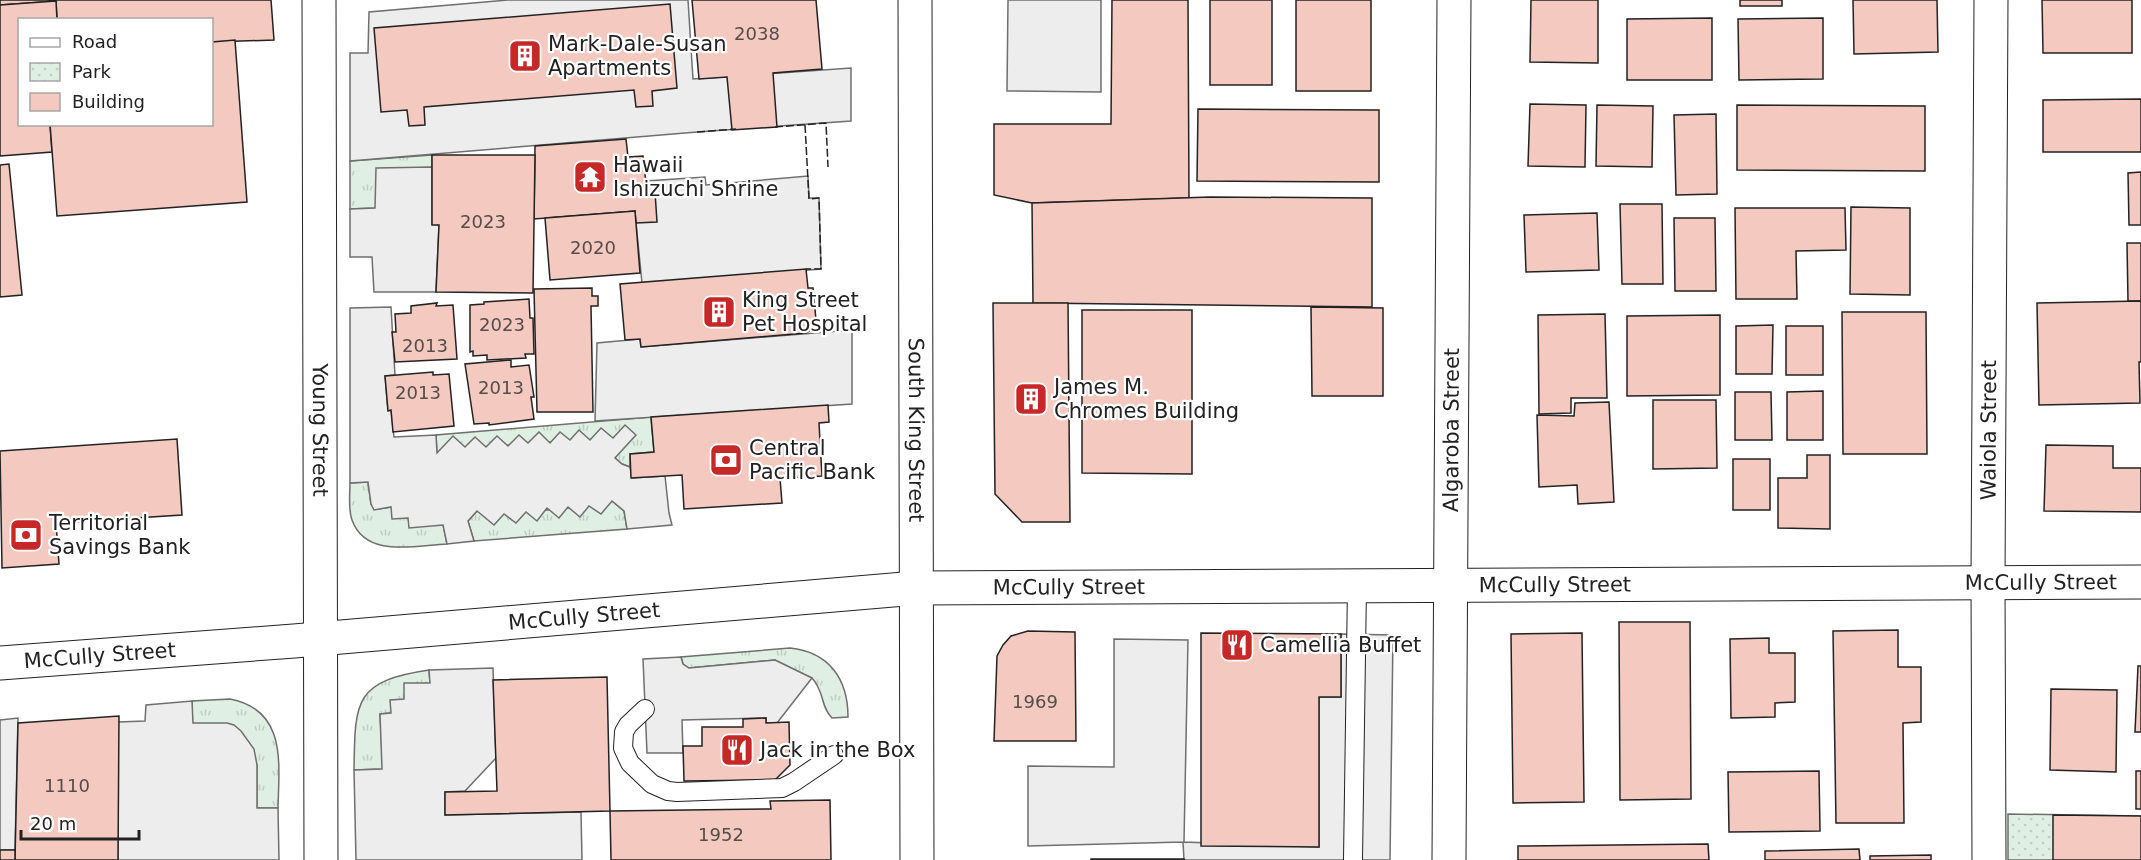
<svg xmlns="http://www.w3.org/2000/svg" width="2141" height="860" font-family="'DejaVu Sans',sans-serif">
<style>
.grass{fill:url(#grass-tufts);stroke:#6f6f6f;stroke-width:1.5}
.park{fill:url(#park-dots);stroke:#6f6f6f;stroke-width:1.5}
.parking{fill:#ededed;stroke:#6f6f6f;stroke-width:1.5}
.building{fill:#f3c9c0;stroke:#222;stroke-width:1.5}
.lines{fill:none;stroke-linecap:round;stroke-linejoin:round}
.lane-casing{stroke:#222;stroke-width:20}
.street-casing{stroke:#222;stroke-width:35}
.secondary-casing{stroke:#222;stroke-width:35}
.primary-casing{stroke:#222;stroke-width:35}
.lane{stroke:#fff;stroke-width:18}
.street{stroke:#fff;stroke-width:33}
.secondary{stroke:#fff;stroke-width:33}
.primary{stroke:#fff;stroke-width:33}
.fence{stroke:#222;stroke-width:1.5;stroke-dasharray:8 3;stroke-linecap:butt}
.labels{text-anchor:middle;stroke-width:4.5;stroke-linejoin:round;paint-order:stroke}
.number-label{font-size:18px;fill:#564c4a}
.poi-label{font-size:21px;fill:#222;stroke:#fff;text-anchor:start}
.street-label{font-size:21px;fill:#222;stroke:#fff}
</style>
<defs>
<pattern id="grass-tufts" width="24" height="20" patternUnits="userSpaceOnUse" patternTransform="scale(1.5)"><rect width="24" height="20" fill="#e0efe3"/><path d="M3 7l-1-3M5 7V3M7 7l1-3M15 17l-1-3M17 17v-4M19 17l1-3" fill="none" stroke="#c0cdc2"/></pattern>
<pattern id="park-dots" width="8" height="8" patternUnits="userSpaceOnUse" patternTransform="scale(1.5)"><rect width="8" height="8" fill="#e0efe3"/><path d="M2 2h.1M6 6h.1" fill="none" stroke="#c0cdc2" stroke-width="1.8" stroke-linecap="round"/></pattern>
</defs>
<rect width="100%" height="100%" fill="#fff"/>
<g class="grass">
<polygon points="432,155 432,167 375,208 350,209 350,161"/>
<polygon points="651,417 654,452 630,454 630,467 622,464 615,458 612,438 465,448 437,454 436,435"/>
<path d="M 368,482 L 371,504 L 378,509 L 391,507 L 408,517 L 443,524 L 447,544 C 416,545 366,559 352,520 C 348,509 350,495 350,483 Z"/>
<polygon points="612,501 624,511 627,529 474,541 468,521 477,511 504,514 589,506"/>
<path d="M 790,648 C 829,652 848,679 848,717 L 832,718 C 820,706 825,692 812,678 L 775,660 L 689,668 L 683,664 L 681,657 Z"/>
<path d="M 429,670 L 430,683 L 404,700 L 391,713 L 380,714 L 383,769 L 354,770 C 355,701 354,681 429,670 Z"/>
<path d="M 230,699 C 287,710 279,763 278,808 L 257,808 L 257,765 L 192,723 L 192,701 Z"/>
</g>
<polygon class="park" points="2008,814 2141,816 2141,860 2008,860"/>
<g class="parking">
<polygon points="508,0 688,0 693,79 851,68 851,121 697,132 350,161 350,53 368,53 369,12"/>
<polygon points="1008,0 1101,0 1101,92 1007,91"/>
<polygon points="432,167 432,224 439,225 436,292 374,292 372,257 350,257 350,209 375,208 376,168"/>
<polygon points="808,176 809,198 819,198 821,269 642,283 636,223 647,192 646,181 705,177 706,185"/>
<polygon points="391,307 395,375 385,376 388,410 391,410 394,437 436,435 437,453 453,436 465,447 475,437 486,447 497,436 508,446 519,435 528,443 539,432 550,443 560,432 570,440 579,430 590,440 601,428 613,438 625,425 636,435 615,458 622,464 630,467 632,478 665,476 669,513 672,525 627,529 624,511 612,501 601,514 589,506 580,517 568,507 559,518 547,508 537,521 526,512 516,523 504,514 494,525 477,511 468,521 474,541 447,544 443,525 409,528 408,518 392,519 391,507 374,510 371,504 368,482 350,483 350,308"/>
<polygon points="852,330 852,404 595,421 597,343 640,339 641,347"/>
<polygon points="1341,634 1393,635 1390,860 1184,860 1183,842 1028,846 1028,766 1114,767 1114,639 1188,640 1184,842 1319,847 1319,697 1341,697"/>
<polygon points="681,657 683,664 689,668 775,660 812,678 777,723 766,723 766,718 682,720 683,753 647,753 643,659"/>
<polygon points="493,668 496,758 465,791 445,792 445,815 581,812 582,860 356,860 354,770 382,769 380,714 391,713 390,700 404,699 404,683 430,683 429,670"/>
<polygon points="192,701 193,723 227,723 234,725 241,731 254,749 257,765 257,808 278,808 279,860 118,860 118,722 145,721 146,705"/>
<polygon points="18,718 15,850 0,850 0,720"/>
</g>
<g class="building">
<polygon points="0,0 271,0 274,40 212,42 212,20 57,20 56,1 0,5"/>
<polygon points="692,0 816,0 822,69 773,73 777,127 732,130 727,77 699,79"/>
<polygon points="1112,0 1188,0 1189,198 1032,203 994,195 994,124 1111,124"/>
<rect x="1210" y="0" width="62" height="85"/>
<rect x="1296" y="0" width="75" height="91"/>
<polygon points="1531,0 1598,0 1598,63 1530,62"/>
<rect x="1740" y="0" width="42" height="6"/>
<polygon points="1853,0 1937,0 1938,52 1854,54"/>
<polygon points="2042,0 2132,0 2132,53 2043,53"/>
<polygon points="56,1 57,20 20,20 20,124 50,124 52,152 0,156 0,5"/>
<polygon points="670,4 677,88 652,91 653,106 636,107 634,90 424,107 425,125 409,126 407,110 381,112 374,28"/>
<polygon points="1712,18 1712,80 1627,80 1627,19"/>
<polygon points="1823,18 1823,79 1739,80 1738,19"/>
<polygon points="235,40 247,202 57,216 50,124 212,124 212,42"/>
<polygon points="2141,99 2141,152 2043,152 2043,100"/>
<polygon points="1530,104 1586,105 1585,167 1528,166"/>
<polygon points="1597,105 1653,106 1652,167 1596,166"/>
<polygon points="1737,105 1925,106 1925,171 1737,170"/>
<polygon points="1198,109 1379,110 1379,182 1197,181"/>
<polygon points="1716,114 1717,194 1676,195 1674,115"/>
<polygon points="626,139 628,157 643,156 647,192 655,192 657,222 636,223 635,211 534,219 535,146"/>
<polygon points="432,155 535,155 533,293 436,292 439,225 432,225"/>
<polygon points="9,164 22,295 0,297 0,165"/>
<polygon points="2141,172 2141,225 2129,225 2128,173"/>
<polygon points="1210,197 1372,198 1372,307 1033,303 1032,203"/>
<polygon points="1620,204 1662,204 1663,284 1622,284"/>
<polygon points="1851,207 1910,208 1910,295 1850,294"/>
<polygon points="1735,208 1845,208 1846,250 1796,251 1797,299 1736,299"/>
<polygon points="635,211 640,273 550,280 545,218"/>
<polygon points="1597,213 1599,270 1526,272 1524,215"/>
<polygon points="1674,218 1715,218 1716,291 1675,291"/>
<polygon points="2127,243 2141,243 2141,301 2128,301"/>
<polygon points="806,269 808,288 813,288 816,320 814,328 806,333 641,347 640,339 625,340 620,284"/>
<polygon points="592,288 592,296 598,296 598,306 591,306 593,412 537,412 534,289"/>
<polygon points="529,299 530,318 533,318 534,354 525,354 526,358 487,360 487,355 473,356 473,351 470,352 470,305 484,304 484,302"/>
<polygon points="2141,301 2141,362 2139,362 2140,403 2039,405 2037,303"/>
<polygon points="437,303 436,306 453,305 457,359 395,362 392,332 396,332 395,314 411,313 411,306"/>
<polygon points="993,303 1068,303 1070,522 1022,522 995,494"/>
<polygon points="1311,307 1383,308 1383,396 1312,396"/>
<polygon points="1082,310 1192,310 1192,474 1082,473"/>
<polygon points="1842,312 1926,312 1927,454 1843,454"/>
<polygon points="1605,314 1607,398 1571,398 1571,413 1539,414 1538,315"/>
<polygon points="1720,315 1720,395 1627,396 1627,316"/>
<polygon points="1773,325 1772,374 1736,374 1736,326"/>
<rect x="1786" y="326" width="37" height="49"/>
<polygon points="511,360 511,367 529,365 534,397 531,397 534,419 489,425 489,423 474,424 465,364"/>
<polygon points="433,372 433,375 449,374 454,426 393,432 391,410 388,411 385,376"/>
<polygon points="1823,391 1823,440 1787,440 1787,392"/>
<polygon points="1735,392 1771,392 1772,440 1735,440"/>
<polygon points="1653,400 1716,400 1717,468 1653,469"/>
<polygon points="1609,402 1614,502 1578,504 1577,485 1539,487 1537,415 1574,416 1575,403"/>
<polygon points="828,405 829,422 819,423 822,476 780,478 782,503 684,509 682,475 631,478 630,454 654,452 651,417"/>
<polygon points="177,439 182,515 56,523 59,564 2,568 0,451"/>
<polygon points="2046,445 2113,446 2113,468 2141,468 2141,512 2044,511"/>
<polygon points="1807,455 1830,455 1830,529 1778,528 1778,478 1807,478"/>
<rect x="1733" y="459" width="37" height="51"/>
<polygon points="1619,622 1690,622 1691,799 1620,800"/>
<polygon points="1898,630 1898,667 1921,667 1921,722 1903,723 1904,823 1836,823 1833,631"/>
<polygon points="1028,631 1075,632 1076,741 994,741 997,656 1003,645 1011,636"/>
<polygon points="1201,633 1341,634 1341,697 1319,697 1319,847 1201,846"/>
<polygon points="1582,633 1584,802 1513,803 1511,634"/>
<polygon points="1769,638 1769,653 1795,653 1795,702 1775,703 1775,717 1731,718 1730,639"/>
<polygon points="2138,666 2141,666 2141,732 2135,732"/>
<polygon points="607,677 610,811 445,815 445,792 497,791 493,680"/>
<polygon points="2051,689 2117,690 2116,772 2050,770"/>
<polygon points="119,716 118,860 15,860 18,723"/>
<polygon points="766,718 766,723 789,722 790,765 775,780 684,781 683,746 702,746 702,727 743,727 743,719"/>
<polygon points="1819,771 1820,831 1729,832 1728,772"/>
<rect x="2136" y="771" width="5" height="38"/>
<polygon points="830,800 831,860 611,860 610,811 771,809 770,801"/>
<polygon points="2053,815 2141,816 2141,860 2053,860"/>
<polygon points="1708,844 1709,860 1518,860 1518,846"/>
<polygon points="1859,849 1860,860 1765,860 1765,851"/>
<rect x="0" y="850" width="15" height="10"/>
<polygon points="1931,855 1931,860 1870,860 1870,856"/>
<rect x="1091" y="859" width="93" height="1"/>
</g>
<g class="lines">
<defs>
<g id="lane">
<polyline points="645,709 628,725 624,732 623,748 630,763 652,784 668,791 677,792 782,788 794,782 834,755"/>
<polyline points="1353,860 1357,586"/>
</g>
<g id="street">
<path id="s1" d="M 319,0 L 321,860"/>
<path id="s2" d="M 1449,860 L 1454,0"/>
<path id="s3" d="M 1989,860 L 1988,583 L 1991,0"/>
</g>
<g id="secondary">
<path id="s4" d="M 0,663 L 294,641 L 916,588 L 2141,582"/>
</g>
<g id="primary">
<path id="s5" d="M 915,0 L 917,860"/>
</g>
</defs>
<use href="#lane" class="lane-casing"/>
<use href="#street" class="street-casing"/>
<use href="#secondary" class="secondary-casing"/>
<use href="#primary" class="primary-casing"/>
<use href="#lane" class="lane"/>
<use href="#street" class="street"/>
<use href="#secondary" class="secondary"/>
<use href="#primary" class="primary"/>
<g class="fence">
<polyline points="805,125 809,199 819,198 821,269 806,269"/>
<polyline points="775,127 826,123 828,167"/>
<polyline points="697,132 736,129"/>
</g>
</g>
<defs>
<symbol id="building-square" viewBox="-11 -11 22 22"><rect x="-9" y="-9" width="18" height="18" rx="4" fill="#c62828" stroke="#fff"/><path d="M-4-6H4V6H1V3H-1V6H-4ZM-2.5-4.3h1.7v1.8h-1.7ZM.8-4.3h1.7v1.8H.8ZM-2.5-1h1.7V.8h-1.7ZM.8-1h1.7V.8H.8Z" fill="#fff"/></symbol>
<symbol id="temple-square" viewBox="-11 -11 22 22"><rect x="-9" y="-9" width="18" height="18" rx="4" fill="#c62828" stroke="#fff"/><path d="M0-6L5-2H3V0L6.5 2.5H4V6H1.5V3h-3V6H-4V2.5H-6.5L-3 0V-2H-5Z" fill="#fff"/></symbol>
<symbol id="bank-square" viewBox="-11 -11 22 22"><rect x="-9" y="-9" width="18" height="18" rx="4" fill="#c62828" stroke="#fff"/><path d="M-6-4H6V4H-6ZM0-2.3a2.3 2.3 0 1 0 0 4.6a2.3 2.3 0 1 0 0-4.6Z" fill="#fff"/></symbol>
<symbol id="restaurant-square" viewBox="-11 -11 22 22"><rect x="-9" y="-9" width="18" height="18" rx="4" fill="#c62828" stroke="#fff"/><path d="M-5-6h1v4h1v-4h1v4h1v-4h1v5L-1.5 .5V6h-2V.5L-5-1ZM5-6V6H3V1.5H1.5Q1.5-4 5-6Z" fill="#fff"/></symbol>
</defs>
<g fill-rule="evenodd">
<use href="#building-square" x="506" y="37" width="38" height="38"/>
<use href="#temple-square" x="571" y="158" width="38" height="38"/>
<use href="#building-square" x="700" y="293" width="38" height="38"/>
<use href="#building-square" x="1012" y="380" width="38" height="38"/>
<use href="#bank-square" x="707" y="441" width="38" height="38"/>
<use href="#bank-square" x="7" y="516" width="38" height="38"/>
<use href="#restaurant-square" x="1218" y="626" width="38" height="38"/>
<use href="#restaurant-square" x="718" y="731" width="38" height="38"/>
</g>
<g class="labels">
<g class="number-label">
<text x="757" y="40">2038</text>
<text x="483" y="228">2023</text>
<text x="593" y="254">2020</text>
<text x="502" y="331">2023</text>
<text x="425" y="352">2013</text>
<text x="501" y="394">2013</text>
<text x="418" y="399">2013</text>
<text x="1035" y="708">1969</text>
<text x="67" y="792">1110</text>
<text x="721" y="841">1952</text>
</g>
<g class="poi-label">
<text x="548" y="51">Mark-Dale-Susan<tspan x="548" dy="24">Apartments</tspan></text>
<text x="613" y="172">Hawaii<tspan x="613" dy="24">Ishizuchi Shrine</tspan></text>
<text x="742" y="307">King Street<tspan x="742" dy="24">Pet Hospital</tspan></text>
<text x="1054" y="394">James M.<tspan x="1054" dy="24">Chromes Building</tspan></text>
<text x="749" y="455">Central<tspan x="749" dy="24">Pacific Bank</tspan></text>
<text x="49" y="530">Territorial<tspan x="49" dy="24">Savings Bank</tspan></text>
<text x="1260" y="652">Camellia Buffet</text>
<text x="760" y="757">Jack in the Box</text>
</g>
<g class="street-label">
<text dy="7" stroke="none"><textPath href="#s1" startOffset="430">Young Street</textPath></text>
<text dy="7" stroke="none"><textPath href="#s5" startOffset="430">South King Street</textPath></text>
<text dy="7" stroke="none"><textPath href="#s2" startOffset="430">Algaroba Street</textPath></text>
<text dy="7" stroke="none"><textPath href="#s3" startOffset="430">Waiola Street</textPath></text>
<text dy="7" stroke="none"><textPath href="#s4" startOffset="2044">McCully Street</textPath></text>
<text dy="7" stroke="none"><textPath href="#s4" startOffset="1558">McCully Street</textPath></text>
<text dy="7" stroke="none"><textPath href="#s4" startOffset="1072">McCully Street</textPath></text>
<text dy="7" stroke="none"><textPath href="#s4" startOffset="586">McCully Street</textPath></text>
<text dy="7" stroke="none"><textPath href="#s4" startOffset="100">McCully Street</textPath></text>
</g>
</g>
<rect x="18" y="18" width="195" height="108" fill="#ffffff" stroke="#a7a7a7" stroke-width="1.5"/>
<rect x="30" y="38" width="30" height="9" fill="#ffffff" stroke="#a7a7a7" stroke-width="1.5"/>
<text x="72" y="48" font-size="18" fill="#222222">Road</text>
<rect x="30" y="63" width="30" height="18" fill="url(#park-dots)" stroke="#a7a7a7" stroke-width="1.5"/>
<text x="72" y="78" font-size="18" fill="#222222">Park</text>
<rect x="30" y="93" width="30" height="18" fill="#f3c9c0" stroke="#a7a7a7" stroke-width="1.5"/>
<text x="72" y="108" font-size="18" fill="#222222">Building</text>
<path d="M21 830v9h118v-9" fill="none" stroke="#222222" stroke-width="3"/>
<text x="30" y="830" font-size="18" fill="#222222" stroke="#ffffff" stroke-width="4.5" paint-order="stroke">20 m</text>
</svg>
